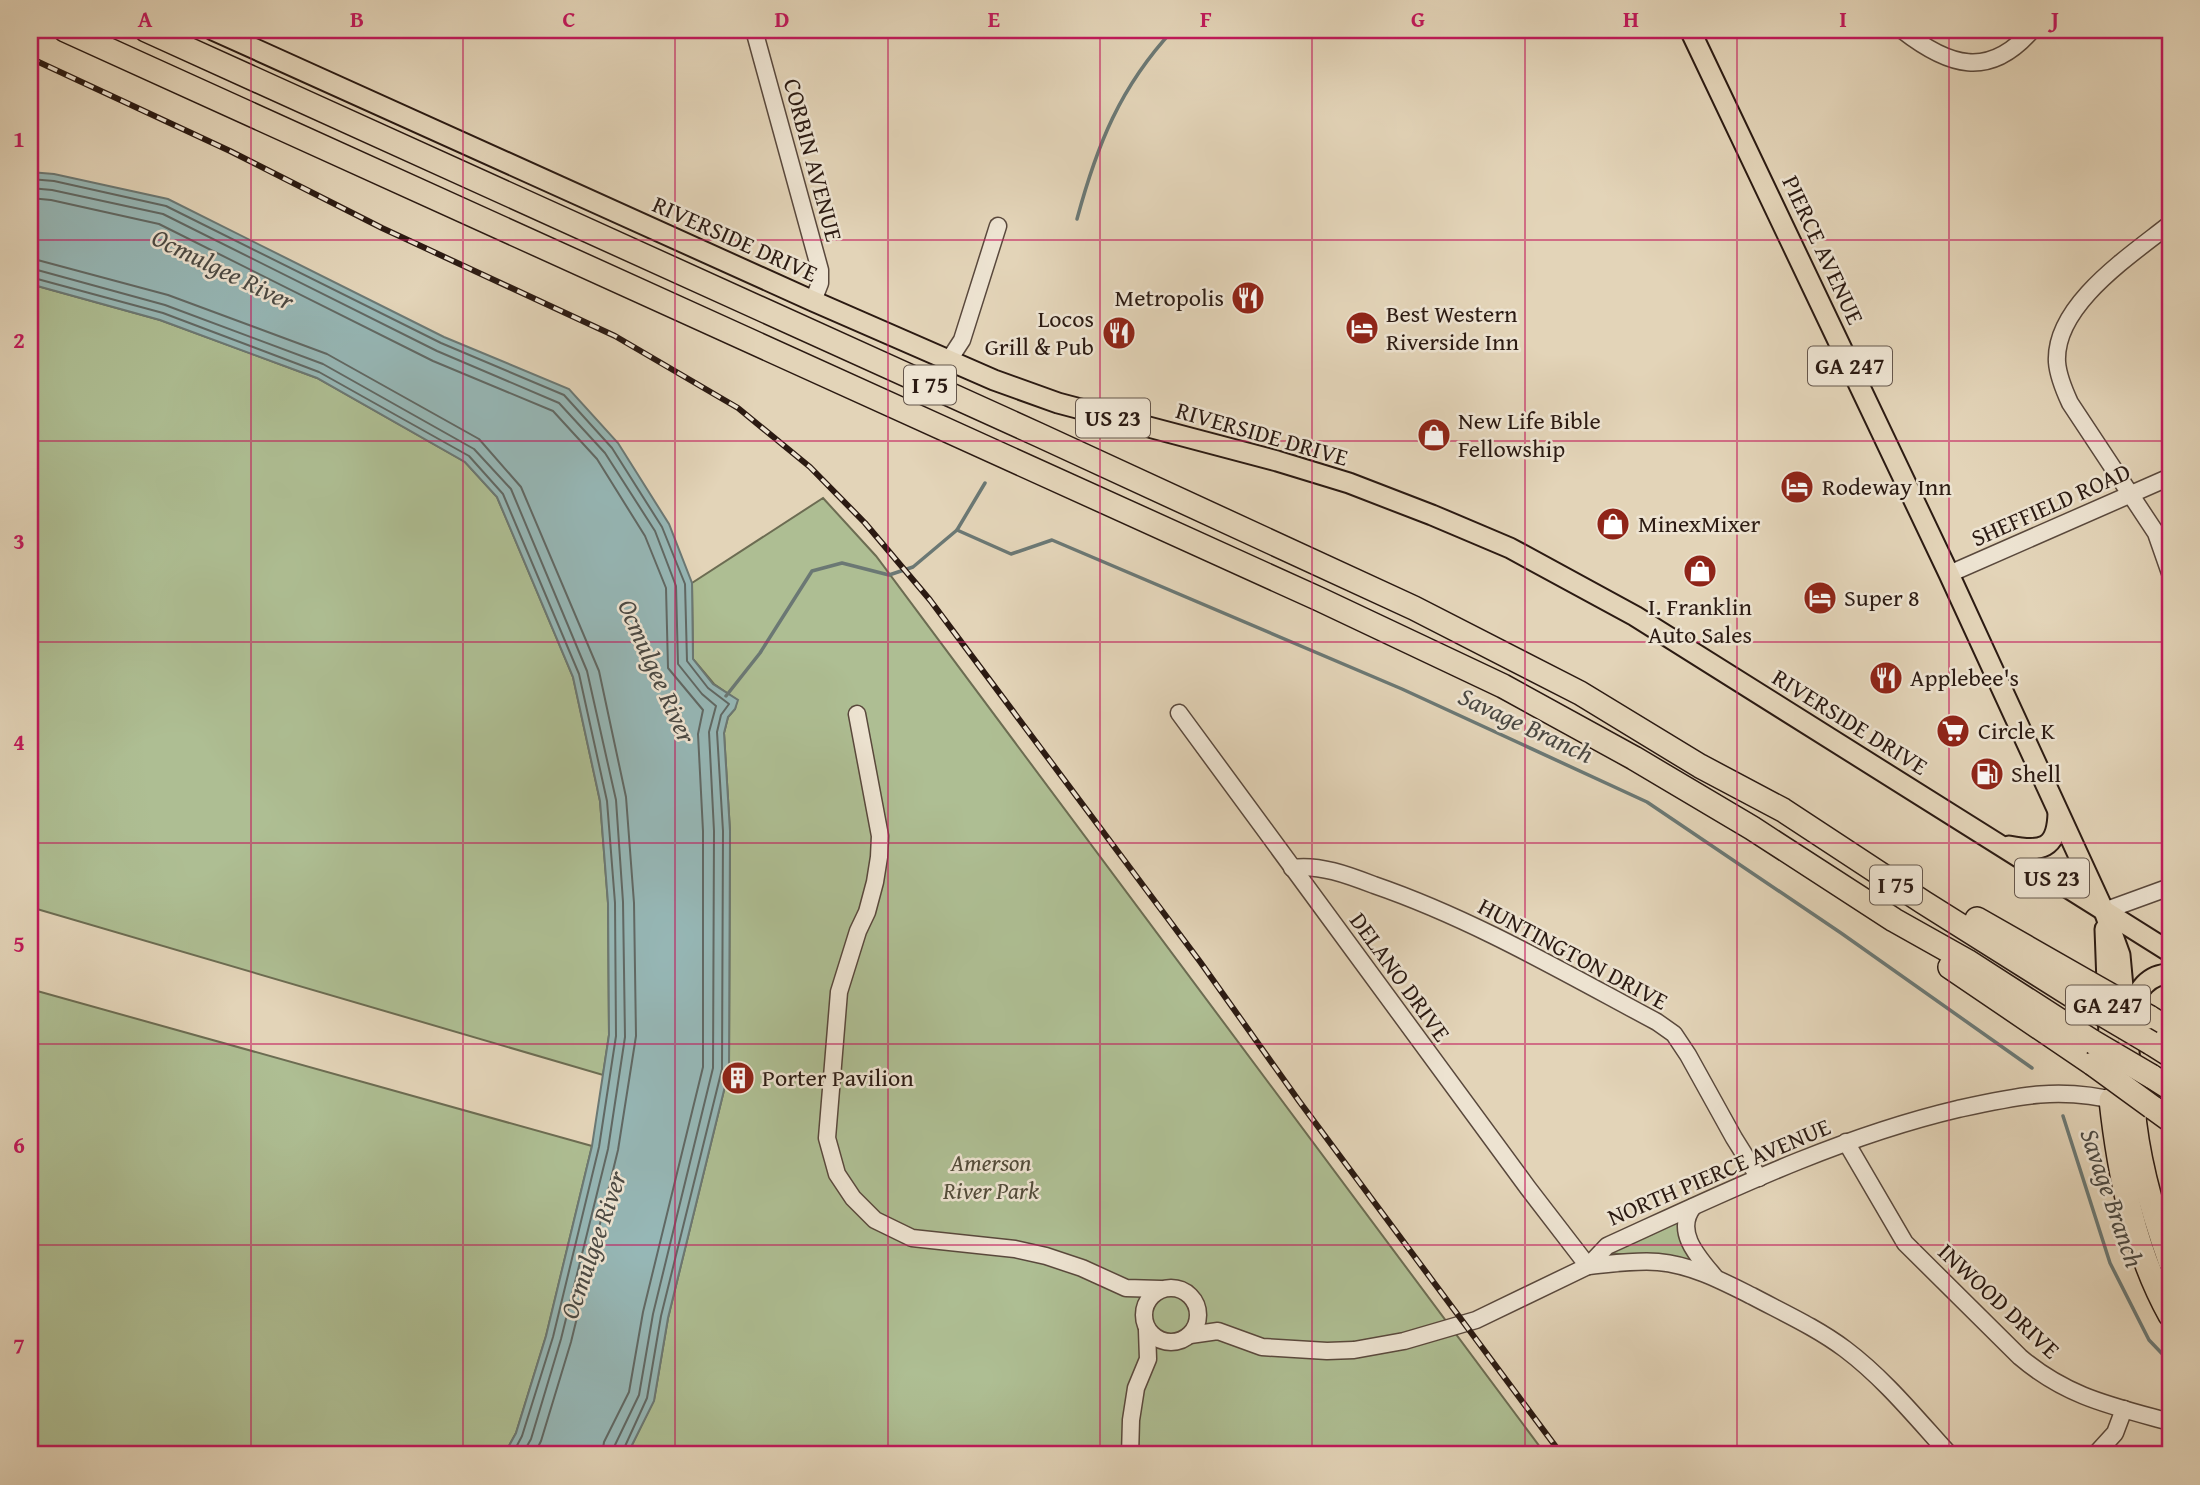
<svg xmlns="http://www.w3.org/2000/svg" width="2200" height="1485" font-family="'Gentium Book Plus',serif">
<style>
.green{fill:#aebe93;stroke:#6c6c52;stroke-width:2}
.water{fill:#96b7b6;stroke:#6b7874;stroke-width:2}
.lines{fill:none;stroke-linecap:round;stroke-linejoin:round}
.shore{stroke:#606864;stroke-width:2}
.stream{stroke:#6b7874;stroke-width:3.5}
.minor-casing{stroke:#59483c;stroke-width:19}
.major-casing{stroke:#2b1a12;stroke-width:23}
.highway-casing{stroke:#2b1a12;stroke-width:26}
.minor{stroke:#ede3d1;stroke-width:16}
.major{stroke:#e3d4b8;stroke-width:19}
.highway{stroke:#e3d4b8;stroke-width:23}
.rail-casing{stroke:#2b1a12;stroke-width:6}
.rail{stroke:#ede3d1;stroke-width:3.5;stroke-dasharray:10;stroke-linecap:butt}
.highway-bridge-casing{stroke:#2b1a12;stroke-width:26;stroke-linecap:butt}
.highway-bridge{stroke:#e3d4b8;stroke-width:23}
.grid{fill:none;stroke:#c2185b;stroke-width:2;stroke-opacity:0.55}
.labels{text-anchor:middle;stroke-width:5;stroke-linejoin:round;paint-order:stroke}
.shield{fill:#ede3d1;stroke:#65564b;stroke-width:2}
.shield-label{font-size:23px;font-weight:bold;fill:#2b1a12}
.street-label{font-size:24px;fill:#2b1a12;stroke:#ede3d1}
.poi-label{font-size:24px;fill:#2b1a12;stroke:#ede3d1;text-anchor:start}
.park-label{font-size:24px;font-style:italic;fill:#524b39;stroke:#ede3d1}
.water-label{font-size:26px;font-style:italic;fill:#4b4943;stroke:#ede3d1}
.neatline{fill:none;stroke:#c2185b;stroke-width:2.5}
.grid-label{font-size:23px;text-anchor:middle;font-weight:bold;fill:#c2185b}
</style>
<rect width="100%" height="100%" fill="#e3d4b8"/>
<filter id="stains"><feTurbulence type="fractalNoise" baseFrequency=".00286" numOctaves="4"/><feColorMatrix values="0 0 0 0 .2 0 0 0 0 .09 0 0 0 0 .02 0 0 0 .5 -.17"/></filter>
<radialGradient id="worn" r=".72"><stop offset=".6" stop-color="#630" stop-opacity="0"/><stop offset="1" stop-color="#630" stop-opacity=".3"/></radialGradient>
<g class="green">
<polygon points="30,284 160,320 317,378 465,462 497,497 573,677 600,801 608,903 609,1035 603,1075 30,907"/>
<polygon points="823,498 876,556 1546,1455 627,1455 654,1400 668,1318 729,1070 730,831 724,733 728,717 735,709 737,700 714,684 693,659 692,583"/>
<polygon points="30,989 592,1146 546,1336 516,1433 504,1455 30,1455"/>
<polygon points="1679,1220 1696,1263 1610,1253"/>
</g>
<polygon class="water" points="30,172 54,174 168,199 444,337 569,389 618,443 669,524 692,583 693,659 713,684 738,700 735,709 728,717 724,733 730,831 729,1070 668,1318 654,1401 627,1455 504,1455 516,1433 546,1336 592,1146 609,1035 608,903 600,801 573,677 497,497 465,462 317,378 160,320 30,284"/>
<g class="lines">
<g class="shore">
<polyline points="30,179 54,181 166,206 441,343 564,395 612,448 662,527 685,584 687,661 708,688 729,704 721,715 717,732 723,831 722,1069 661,1316 647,1398 621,1455"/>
<polyline points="30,188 52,190 163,214 437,351 559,403 605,453 655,531 676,586 678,664 702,694 716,706 709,732 714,831 713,1068 653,1314 639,1395 614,1447 613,1455"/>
<polyline points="30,198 51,200 159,224 433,361 553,411 597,459 645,536 666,588 668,668 703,710 698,734 703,831 703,1067 643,1312 629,1392 604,1442 602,1455"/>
<polyline points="30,258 168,295 327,354 479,439 521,487 599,671 626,797 634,903 636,1036 618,1150 571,1342 541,1441 534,1455"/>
<polyline points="30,268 165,305 323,364 474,449 511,489 587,671 616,800 623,902 625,1037 608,1149 561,1339 531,1439 522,1455"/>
<polyline points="30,277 163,313 319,372 469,456 503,494 579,674 607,801 615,903 616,1036 599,1147 553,1337 522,1436 512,1455"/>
</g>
<g class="stream">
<path d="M 1077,219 C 1097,145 1120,87 1173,30"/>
<polyline points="957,530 1011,554 1052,540 1402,689 1647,802 1841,933 2032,1068"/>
<polyline points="726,696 760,653 812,571 842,563 889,575 913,567 957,530 985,483"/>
<polyline points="2063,1116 2110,1263 2149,1340 2170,1362"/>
</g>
<defs>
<g id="minor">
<polyline points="754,30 820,270 820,283 813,301"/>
<path d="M 1902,30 C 1948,66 1989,80 2032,30"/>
<path d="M 2170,224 C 2130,256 2054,305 2057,362 C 2058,376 2064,390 2070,403 L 2156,533 L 2170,573"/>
<polyline points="949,360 962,340 998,226"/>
<polyline points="1949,574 2170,477"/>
<polyline points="1179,713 1528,1188 1588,1266"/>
<polyline points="857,714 880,836 879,857 875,882 867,912 858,931 839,992 827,1138 837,1174 853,1198 875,1220 912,1238 1015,1249 1046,1256 1082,1268 1126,1288 1161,1289"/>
<path d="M 1292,868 C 1319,864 1348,875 1374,885 C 1473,919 1565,973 1657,1022 L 1674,1034 L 1688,1055 L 1734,1138 L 1759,1178"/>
<polyline points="2104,911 2170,887"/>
<path d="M 1846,1142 L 1905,1243 L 2020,1357 C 2067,1397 2112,1406 2170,1422"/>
<path d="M 1693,1207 C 1674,1231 1698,1257 1714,1276"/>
<path d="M 1588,1266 C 1611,1264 1635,1260 1658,1262 C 1692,1265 1722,1281 1752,1296 C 1784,1313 1817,1328 1845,1349 C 1885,1379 1917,1419 1950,1455"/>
<circle cx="1171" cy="1315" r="27"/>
<path d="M 1190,1335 L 1218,1331 L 1262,1347 L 1327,1351 L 1354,1350 L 1404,1341 L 1476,1320 L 1588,1266 L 1607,1246 C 1721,1194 1835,1138 1958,1109 C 2017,1096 2060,1086 2121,1102"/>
<polyline points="1130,1455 1131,1420 1136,1388 1148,1359 1147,1330"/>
<polyline points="2095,1455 2115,1433 2124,1409"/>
</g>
<g id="major">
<polyline points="213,30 813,301 994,380 1058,403 1277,461 1349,483 1432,515 1510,548 1635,616 2170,952"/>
<polyline points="1690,30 1949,574 2104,911 2120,955 2131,1073"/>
<path d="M 2009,846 C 2041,852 2057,850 2058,813"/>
<polyline points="2105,929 2110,1063"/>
<path d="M 2127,1013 C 2137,994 2145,974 2170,974"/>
</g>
<g id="highway">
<polyline points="65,30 1319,599 1503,686 1634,758 1752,828 1894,920 1967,961 2093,1042"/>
<polyline points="146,30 1039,435 1414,608 1580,693 1700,766 1783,810 1923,902 2090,1007"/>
<polyline points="1977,919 2089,983"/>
<polyline points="1950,967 2093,1064"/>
<polyline points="2149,1017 2170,1030"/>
<polyline points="2151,1043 2170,1055"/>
<polyline points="2151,1076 2170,1088"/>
<path d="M 2111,1100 C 2119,1173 2134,1250 2170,1315"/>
<path d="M 2133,1106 C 2137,1159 2152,1211 2170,1261"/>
<polyline points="2152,1107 2170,1120"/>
</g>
</defs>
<use href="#minor" class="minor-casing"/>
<use href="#major" class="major-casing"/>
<use href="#highway" class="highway-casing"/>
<use href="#minor" class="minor"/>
<use href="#major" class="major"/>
<use href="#highway" class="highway"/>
<defs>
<polyline id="rail" points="30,58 230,151 382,228 615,336 738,408 810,467 865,523 930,600 1201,963 1299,1101 1562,1455"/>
</defs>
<use href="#rail" class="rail-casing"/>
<use href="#rail" class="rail"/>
<defs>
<g id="highway-bridge">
<polyline points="2089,983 2149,1017"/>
<polyline points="2090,1007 2151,1043"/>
<polyline points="2093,1042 2151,1076"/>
<polyline points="2093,1064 2152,1107"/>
</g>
</defs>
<use href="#highway-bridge" class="highway-bridge-casing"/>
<use href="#highway-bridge" class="highway-bridge"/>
</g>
<path class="grid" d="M 251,30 L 251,1455M 463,30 L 463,1455M 675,30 L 675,1455M 888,30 L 888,1455M 1100,30 L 1100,1455M 1312,30 L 1312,1455M 1525,30 L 1525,1455M 1737,30 L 1737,1455M 1949,30 L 1949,1455M 30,240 L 2170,240M 30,441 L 2170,441M 30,642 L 2170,642M 30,843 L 2170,843M 30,1044 L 2170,1044M 30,1245 L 2170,1245"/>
<defs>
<symbol id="restaurant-disc" viewBox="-11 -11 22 22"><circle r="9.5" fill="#8f2418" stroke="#ede3d1"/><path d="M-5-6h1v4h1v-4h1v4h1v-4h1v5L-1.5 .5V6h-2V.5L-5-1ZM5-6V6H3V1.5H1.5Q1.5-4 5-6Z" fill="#fff"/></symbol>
<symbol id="hotel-disc" viewBox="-11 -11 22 22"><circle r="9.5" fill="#8f2418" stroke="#ede3d1"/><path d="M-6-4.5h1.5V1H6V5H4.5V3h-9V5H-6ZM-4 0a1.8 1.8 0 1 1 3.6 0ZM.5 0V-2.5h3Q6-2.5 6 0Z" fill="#fff"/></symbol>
<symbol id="shop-disc" viewBox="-11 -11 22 22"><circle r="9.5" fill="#8f2418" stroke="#ede3d1"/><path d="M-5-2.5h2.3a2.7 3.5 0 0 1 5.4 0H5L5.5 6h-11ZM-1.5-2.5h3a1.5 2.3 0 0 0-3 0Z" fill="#fff"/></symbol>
<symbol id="supermarket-disc" viewBox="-11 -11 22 22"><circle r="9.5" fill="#8f2418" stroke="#ede3d1"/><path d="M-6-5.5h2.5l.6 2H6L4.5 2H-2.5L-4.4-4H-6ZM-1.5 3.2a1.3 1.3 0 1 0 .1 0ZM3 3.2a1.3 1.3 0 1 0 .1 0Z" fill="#fff"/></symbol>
<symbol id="fuel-disc" viewBox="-11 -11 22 22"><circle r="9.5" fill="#8f2418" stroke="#ede3d1"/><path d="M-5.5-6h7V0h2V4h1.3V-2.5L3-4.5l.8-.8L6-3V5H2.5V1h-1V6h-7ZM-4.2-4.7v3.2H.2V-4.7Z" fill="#fff"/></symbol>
<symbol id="building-disc" viewBox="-11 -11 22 22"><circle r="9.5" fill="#8f2418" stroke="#ede3d1"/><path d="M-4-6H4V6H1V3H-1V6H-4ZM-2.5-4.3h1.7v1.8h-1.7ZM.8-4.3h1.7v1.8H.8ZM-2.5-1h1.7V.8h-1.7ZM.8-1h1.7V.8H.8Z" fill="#fff"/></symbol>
</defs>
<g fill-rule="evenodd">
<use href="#restaurant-disc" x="1229" y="279" width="38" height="38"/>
<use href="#hotel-disc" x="1343" y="309" width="38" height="38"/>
<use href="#restaurant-disc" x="1100" y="314" width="38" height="38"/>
<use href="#shop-disc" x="1415" y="416" width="38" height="38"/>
<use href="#hotel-disc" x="1778" y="468" width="38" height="38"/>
<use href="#shop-disc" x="1594" y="505" width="38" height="38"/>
<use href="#shop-disc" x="1681" y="552" width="38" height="38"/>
<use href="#hotel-disc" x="1801" y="579" width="38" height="38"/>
<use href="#restaurant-disc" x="1867" y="659" width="38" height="38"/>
<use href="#supermarket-disc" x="1934" y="712" width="38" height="38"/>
<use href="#fuel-disc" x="1968" y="755" width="38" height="38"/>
<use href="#building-disc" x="719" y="1059" width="38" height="38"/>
</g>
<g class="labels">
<g class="shield">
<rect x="1808" y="346.5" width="84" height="39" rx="5"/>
<rect x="904" y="365.5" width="52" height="39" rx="5"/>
<rect x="1076" y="398.5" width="74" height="39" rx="5"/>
<rect x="2015" y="858.5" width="74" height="39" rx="5"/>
<rect x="1870" y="865.5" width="52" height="39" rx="5"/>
<rect x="2066" y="985.5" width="84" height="39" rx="5"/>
</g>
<g class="shield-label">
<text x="1850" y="374">GA 247</text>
<text x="930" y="393">I 75</text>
<text x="1113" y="426">US 23</text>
<text x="2052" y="886">US 23</text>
<text x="1896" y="893">I 75</text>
<text x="2108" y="1013">GA 247</text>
</g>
<g class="street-label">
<text transform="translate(813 160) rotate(75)" y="8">CORBIN AVENUE</text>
<text transform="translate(735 239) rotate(24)" y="8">RIVERSIDE DRIVE</text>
<text transform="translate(1823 250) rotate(65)" y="8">PIERCE AVENUE</text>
<text transform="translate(1262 434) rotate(16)" y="8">RIVERSIDE DRIVE</text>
<text transform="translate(2051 505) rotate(-24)" y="8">SHEFFIELD ROAD</text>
<text transform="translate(1850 722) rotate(32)" y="8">RIVERSIDE DRIVE</text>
<text transform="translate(1573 954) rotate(28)" y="8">HUNTINGTON DRIVE</text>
<text transform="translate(1400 977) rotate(54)" y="8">DELANO DRIVE</text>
<text transform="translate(1719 1172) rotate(-23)" y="8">NORTH PIERCE AVENUE</text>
<text transform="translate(1999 1301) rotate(43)" y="8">INWOOD DRIVE</text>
</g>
<g class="poi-label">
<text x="1224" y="306" text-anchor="end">Metropolis</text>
<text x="1386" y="322">Best Western<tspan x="1386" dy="28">Riverside Inn</tspan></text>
<text x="1094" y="327" text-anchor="end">Locos<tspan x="1094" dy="28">Grill &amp; Pub</tspan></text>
<text x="1458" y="429">New Life Bible<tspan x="1458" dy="28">Fellowship</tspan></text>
<text x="1822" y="495">Rodeway Inn</text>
<text x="1638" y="532">MinexMixer</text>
<text x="1844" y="606">Super 8</text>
<text x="1700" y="615" text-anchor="middle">I. Franklin<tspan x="1700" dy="28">Auto Sales</tspan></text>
<text x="1910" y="686">Applebee's</text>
<text x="1978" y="739">Circle K</text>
<text x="2011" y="782">Shell</text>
<text x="762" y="1086">Porter Pavilion</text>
</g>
<g class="park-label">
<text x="991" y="1171">Amerson<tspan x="991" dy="28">River Park</tspan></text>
</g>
<g class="water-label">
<text transform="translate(223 269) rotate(26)" y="9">Ocmulgee River</text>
<text transform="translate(657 671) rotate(66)" y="9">Ocmulgee River</text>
<text transform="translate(1526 725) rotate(25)" y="9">Savage Branch</text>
<text transform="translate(2112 1198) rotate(71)" y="9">Savage Branch</text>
<text transform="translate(593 1245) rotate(-71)" y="9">Ocmulgee River</text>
</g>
</g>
<rect width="2200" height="1485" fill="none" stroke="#e3d4b8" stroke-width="77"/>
<rect x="38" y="38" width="2124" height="1408" class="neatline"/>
<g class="grid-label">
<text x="145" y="27">A</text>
<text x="357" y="27">B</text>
<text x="569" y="27">C</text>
<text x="782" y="27">D</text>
<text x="994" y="27">E</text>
<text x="1206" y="27">F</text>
<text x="1418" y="27">G</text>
<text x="1631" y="27">H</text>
<text x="1843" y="27">I</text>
<text x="2055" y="27">J</text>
<text x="19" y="147">1</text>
<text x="19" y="348">2</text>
<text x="19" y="549">3</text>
<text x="19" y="750">4</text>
<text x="19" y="952">5</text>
<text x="19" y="1153">6</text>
<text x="19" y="1354">7</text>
</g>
<rect width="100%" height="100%" filter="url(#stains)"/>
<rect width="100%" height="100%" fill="url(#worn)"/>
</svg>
